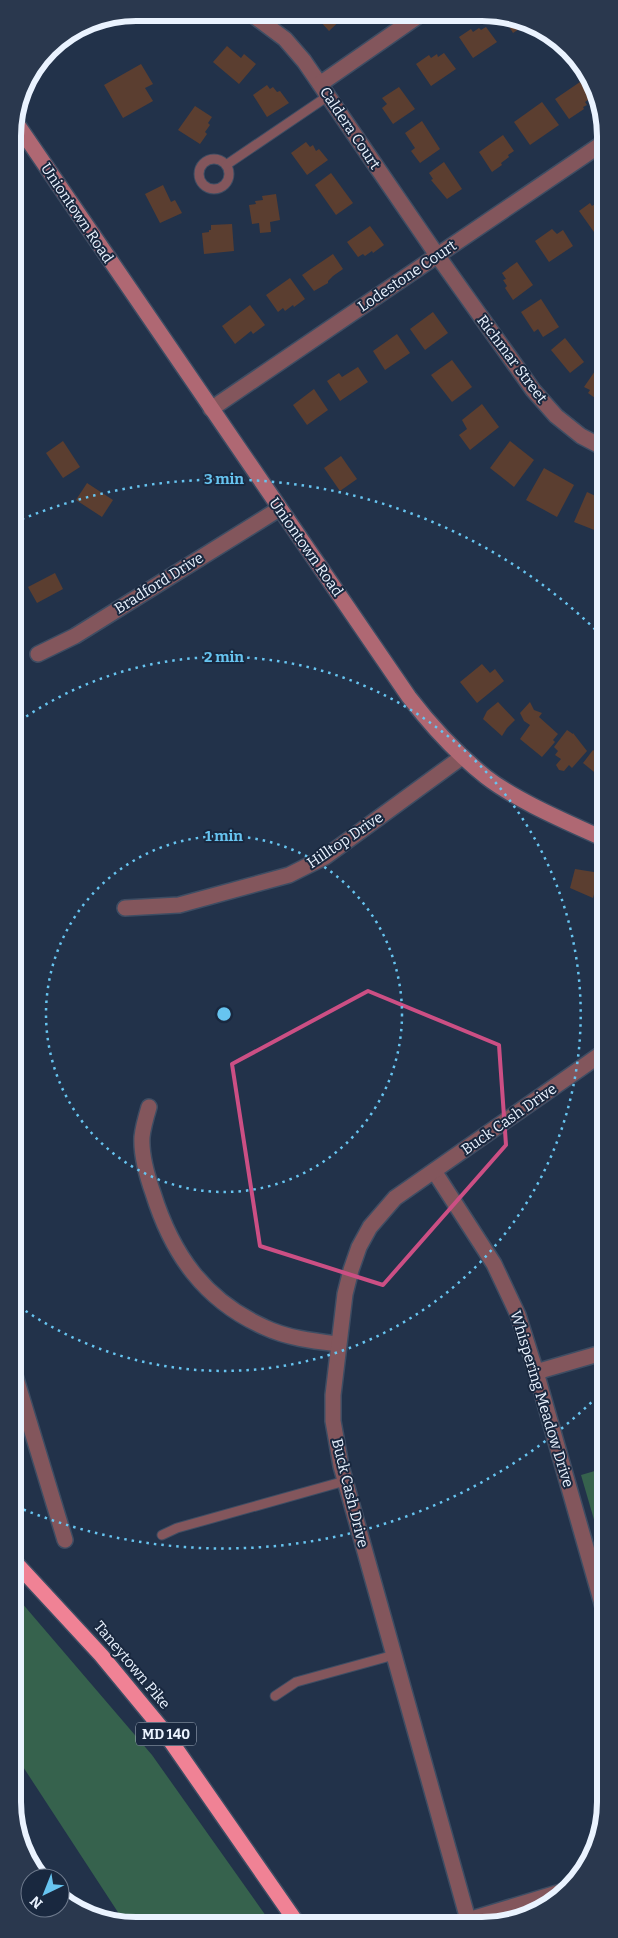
<svg xmlns="http://www.w3.org/2000/svg" width="618" height="1938" font-family="Bitter,serif">
<style>
.green{fill:#36624d}
.building{fill:#5b3e30}
.lines{fill:none;stroke-linecap:round;stroke-linejoin:round}
.lane-casing{stroke:#3e4d63;stroke-width:11}
.street-casing{stroke:#3e4d63;stroke-width:18}
.secondary-casing{stroke:#3e4d63;stroke-width:18}
.highway-casing{stroke:#3e4d63;stroke-width:18}
.lane{stroke:#83565c;stroke-width:9}
.street{stroke:#83565c;stroke-width:15}
.secondary{stroke:#af6873;stroke-width:15}
.highway{stroke:#f08295;stroke-width:15}
.marked{fill:none;stroke:#cc4f84;stroke-width:4;stroke-linejoin:round}
.ring{fill:none;stroke:#67c4f0;stroke-width:2.5;stroke-dasharray:2.5 5}
.labels{text-anchor:middle;stroke-width:4;stroke-linejoin:round;paint-order:stroke}
.shield{fill:#19283f;stroke:#abb6c5;stroke-width:1}
.shield-label{font-size:14px;font-weight:bold;fill:#eaf3ff}
.street-label{font-size:15px;fill:#eaf3ff;stroke:#19283f}
.rim{fill:none;stroke:#eaf3ff;stroke-width:6}
.centre{fill:#67c4f0;stroke:#19283f;stroke-width:2.5}
.ring-label{font-size:15px;text-anchor:middle;font-weight:bold;fill:#67c4f0;stroke:#19283f;stroke-width:4;stroke-linejoin:round;paint-order:stroke}
</style>
<rect width="100%" height="100%" fill="#22324a"/>
<g class="green">
<polygon points="62,39 62,49 43,58 54,43"/>
<polygon points="605,1468 605,1546 602,1547 581,1475"/>
<polygon points="15,1595 152,1755 271,1923 125,1923 16,1756 15,1756"/>
</g>
<g class="building">
<polygon points="317,14 347,14 329,31 320,21 322,19"/>
<polygon points="502,15 506,15 525,25 513,33"/>
<polygon points="486,27 497,42 473,58 459,37 471,29 473,32 479,28 481,30"/>
<polygon points="227,46 241,58 244,54 256,64 239,84 213,62"/>
<polygon points="444,53 456,69 431,86 416,64 429,55 431,58 437,54 438,57"/>
<polygon points="141,64 153,84 145,88 153,101 123,118 104,85"/>
<polygon points="580,82 591,98 585,102 587,105 583,107 584,109 569,119 555,99"/>
<polygon points="267,85 270,89 273,87 277,92 280,91 289,103 267,117 253,95"/>
<polygon points="399,87 415,109 393,124 382,108 387,104 382,98"/>
<polygon points="542,102 559,125 530,145 514,122"/>
<polygon points="195,106 212,117 208,123 210,125 205,132 207,134 200,144 178,130"/>
<polygon points="422,121 440,149 420,163 411,151 415,148 405,133"/>
<polygon points="503,135 514,151 508,155 509,157 501,163 502,165 492,172 479,152"/>
<polygon points="306,142 310,147 313,145 316,151 319,149 328,160 307,175 291,153"/>
<polygon points="444,162 462,189 447,199 431,180 433,179 429,173"/>
<polygon points="331,173 353,203 336,215 315,185"/>
<polygon points="163,185 171,202 175,200 182,213 160,223 145,194"/>
<polygon points="276,194 280,220 270,222 271,232 260,233 259,223 252,224 249,205 256,204 255,201 263,200 262,196"/>
<polygon points="600,201 601,203 603,202 603,226 594,232 579,211 590,203 592,206"/>
<polygon points="232,224 234,251 204,254 202,233 209,232 209,230 211,230 211,225"/>
<polygon points="370,226 384,245 373,253 372,251 365,256 363,254 358,257 347,242"/>
<polygon points="552,229 557,234 563,230 573,246 549,262 535,241"/>
<polygon points="333,254 343,269 333,276 328,281 328,283 314,291 302,275"/>
<polygon points="517,262 533,285 513,300 505,288 507,286 503,280 506,279 502,273"/>
<polygon points="290,278 305,299 294,307 293,305 285,311 283,308 278,312 266,295"/>
<polygon points="541,299 559,327 543,337 538,329 534,332 521,312"/>
<polygon points="250,305 265,325 253,334 251,331 235,344 222,326"/>
<polygon points="433,312 448,333 425,350 410,329"/>
<polygon points="397,334 410,353 385,370 373,351"/>
<polygon points="565,338 584,362 570,373 551,350"/>
<polygon points="452,360 472,387 452,402 431,375"/>
<polygon points="358,367 368,382 340,401 327,381 339,373 342,377"/>
<polygon points="595,371 603,376 604,406 594,399 595,398 588,393 590,390 584,387"/>
<polygon points="314,389 328,410 307,425 293,405"/>
<polygon points="482,404 499,427 470,450 459,435 467,429 462,420"/>
<polygon points="63,441 80,467 63,478 46,453"/>
<polygon points="510,441 534,460 514,487 490,468"/>
<polygon points="341,456 357,479 340,491 324,468"/>
<polygon points="544,468 574,485 557,517 526,500"/>
<polygon points="87,483 113,500 102,517 76,500"/>
<polygon points="587,492 604,500 604,529 602,533 574,522"/>
<polygon points="55,573 63,589 37,603 28,587"/>
<polygon points="482,664 490,673 495,669 504,681 477,703 460,682"/>
<polygon points="498,702 515,720 507,728 502,736 483,719 487,711"/>
<polygon points="530,702 534,710 542,713 539,717 558,734 553,740 555,742 542,757 520,739 530,725 524,721 520,713"/>
<polygon points="567,730 573,734 573,733 587,751 572,768 569,765 564,771 559,770 556,765 561,759 555,755 558,751 554,747"/>
<polygon points="604,745 604,786 597,784 595,777 599,776 583,763 593,750 598,753"/>
<polygon points="575,869 600,873 593,898 570,888"/>
</g>
<g class="lines">
<defs>
<g id="lane">
<circle cx="214" cy="174" r="15"/>
<polyline points="226,165 328,96"/>
<polyline points="162,1535 177,1528 345,1481"/>
<polyline points="275,1696 296,1682 394,1655"/>
</g>
<g id="street">
<polyline points="250,13 285,39 304,61 437,255 533,390 556,416 581,436 604,448"/>
<polyline points="320,84 421,14"/>
<polyline points="211,409 603,143"/>
<polyline points="38,654 75,636 279,509"/>
<polyline points="125,908 179,905 289,875 325,857 462,757"/>
<path d="M 149,1107 C 146,1117 143,1127 142,1137 C 141,1155 147,1176 153,1193 C 172,1254 204,1300 264,1327 C 287,1338 313,1341 338,1344"/>
<polyline points="434,1171 494,1264 518,1315 536,1372 605,1614"/>
<polyline points="14,1372 65,1540"/>
<polyline points="536,1372 605,1352"/>
<polyline points="468,1920 567,1890"/>
<polyline points="469,1923 341,1466 333,1421 333,1395 345,1294 351,1270 359,1247 370,1227 395,1198 604,1052"/>
</g>
<path id="secondary" d="M 15,121 L 409,697 C 432,727 456,753 486,777 C 517,801 567,822 604,839"/>
<polyline id="highway" points="15,1562 101,1655 163,1730 297,1923"/>
</defs>
<use href="#lane" class="lane-casing"/>
<use href="#street" class="street-casing"/>
<use href="#secondary" class="secondary-casing"/>
<use href="#highway" class="highway-casing"/>
<use href="#lane" class="lane"/>
<use href="#street" class="street"/>
<use href="#secondary" class="secondary"/>
<use href="#highway" class="highway"/>
</g>
<path class="marked" d="M 368,991 L 499,1045 L 506,1145 L 383,1285 L 260,1246 L 232,1064 Z"/>
<g class="ring">
<circle cx="224" cy="1014" r="178"/>
<path d="M14 725A357 357 0 1 1 17 1305"/>
<path d="M602 1392A535 535 0 0 1 15 1506M15 522A535 535 0 0 1 602 636"/>
</g>
<g class="labels">
<rect class="shield" x="136" y="1722.5" width="60" height="23" rx="4"/>
<g class="shield-label">
<text x="166" y="1739">MD 140</text>
</g>
<g class="street-label">
<text transform="translate(350 128) rotate(56)" y="5">Caldera Court</text>
<text transform="translate(77 213) rotate(56)" y="5">Uniontown Road</text>
<text transform="translate(407 276) rotate(-34)" y="5">Lodestone Court</text>
<text transform="translate(512 359) rotate(53)" y="5">Richmar Street</text>
<text transform="translate(306 547) rotate(55)" y="5">Uniontown Road</text>
<text transform="translate(159 583) rotate(-32)" y="5">Bradford Drive</text>
<text transform="translate(345 840) rotate(-34)" y="5">Hilltop Drive</text>
<text transform="translate(509 1119) rotate(-35)" y="5">Buck Cash Drive</text>
<text transform="translate(542 1399) rotate(73)" y="5">Whispering Meadow Drive</text>
<text transform="translate(350 1493) rotate(76)" y="5">Buck Cash Drive</text>
<text transform="translate(132 1665) rotate(50)" y="5">Taneytown Pike</text>
</g>
</g>
<path d="M0 0H618V1938H0ZM136 21H482A115 115 0 0 1 597 136V1802A115 115 0 0 1 482 1917H136A115 115 0 0 1 21 1802V136A115 115 0 0 1 136 21Z" fill="#2a384e" fill-rule="evenodd"/>
<path class="rim" d="M136 21H482A115 115 0 0 1 597 136V1802A115 115 0 0 1 482 1917H136A115 115 0 0 1 21 1802V136A115 115 0 0 1 136 21Z"/>
<circle cx="224" cy="1014" r="8" class="centre"/>
<g class="ring-label">
<text x="224" y="484">3 min</text>
<text x="224" y="662">2 min</text>
<text x="224" y="841">1 min</text>
</g>
<g transform="translate(45 1893) rotate(223)"><circle r="24" fill="#19283f" stroke="#6d798c"/>
<path d="M0-4L9 19L0 12L-9 19Z" fill="#67c4f0"/>
<text y="-8" font-size="14" font-weight="bold" text-anchor="middle" fill="#eaf3ff">N</text>
</g>
</svg>
